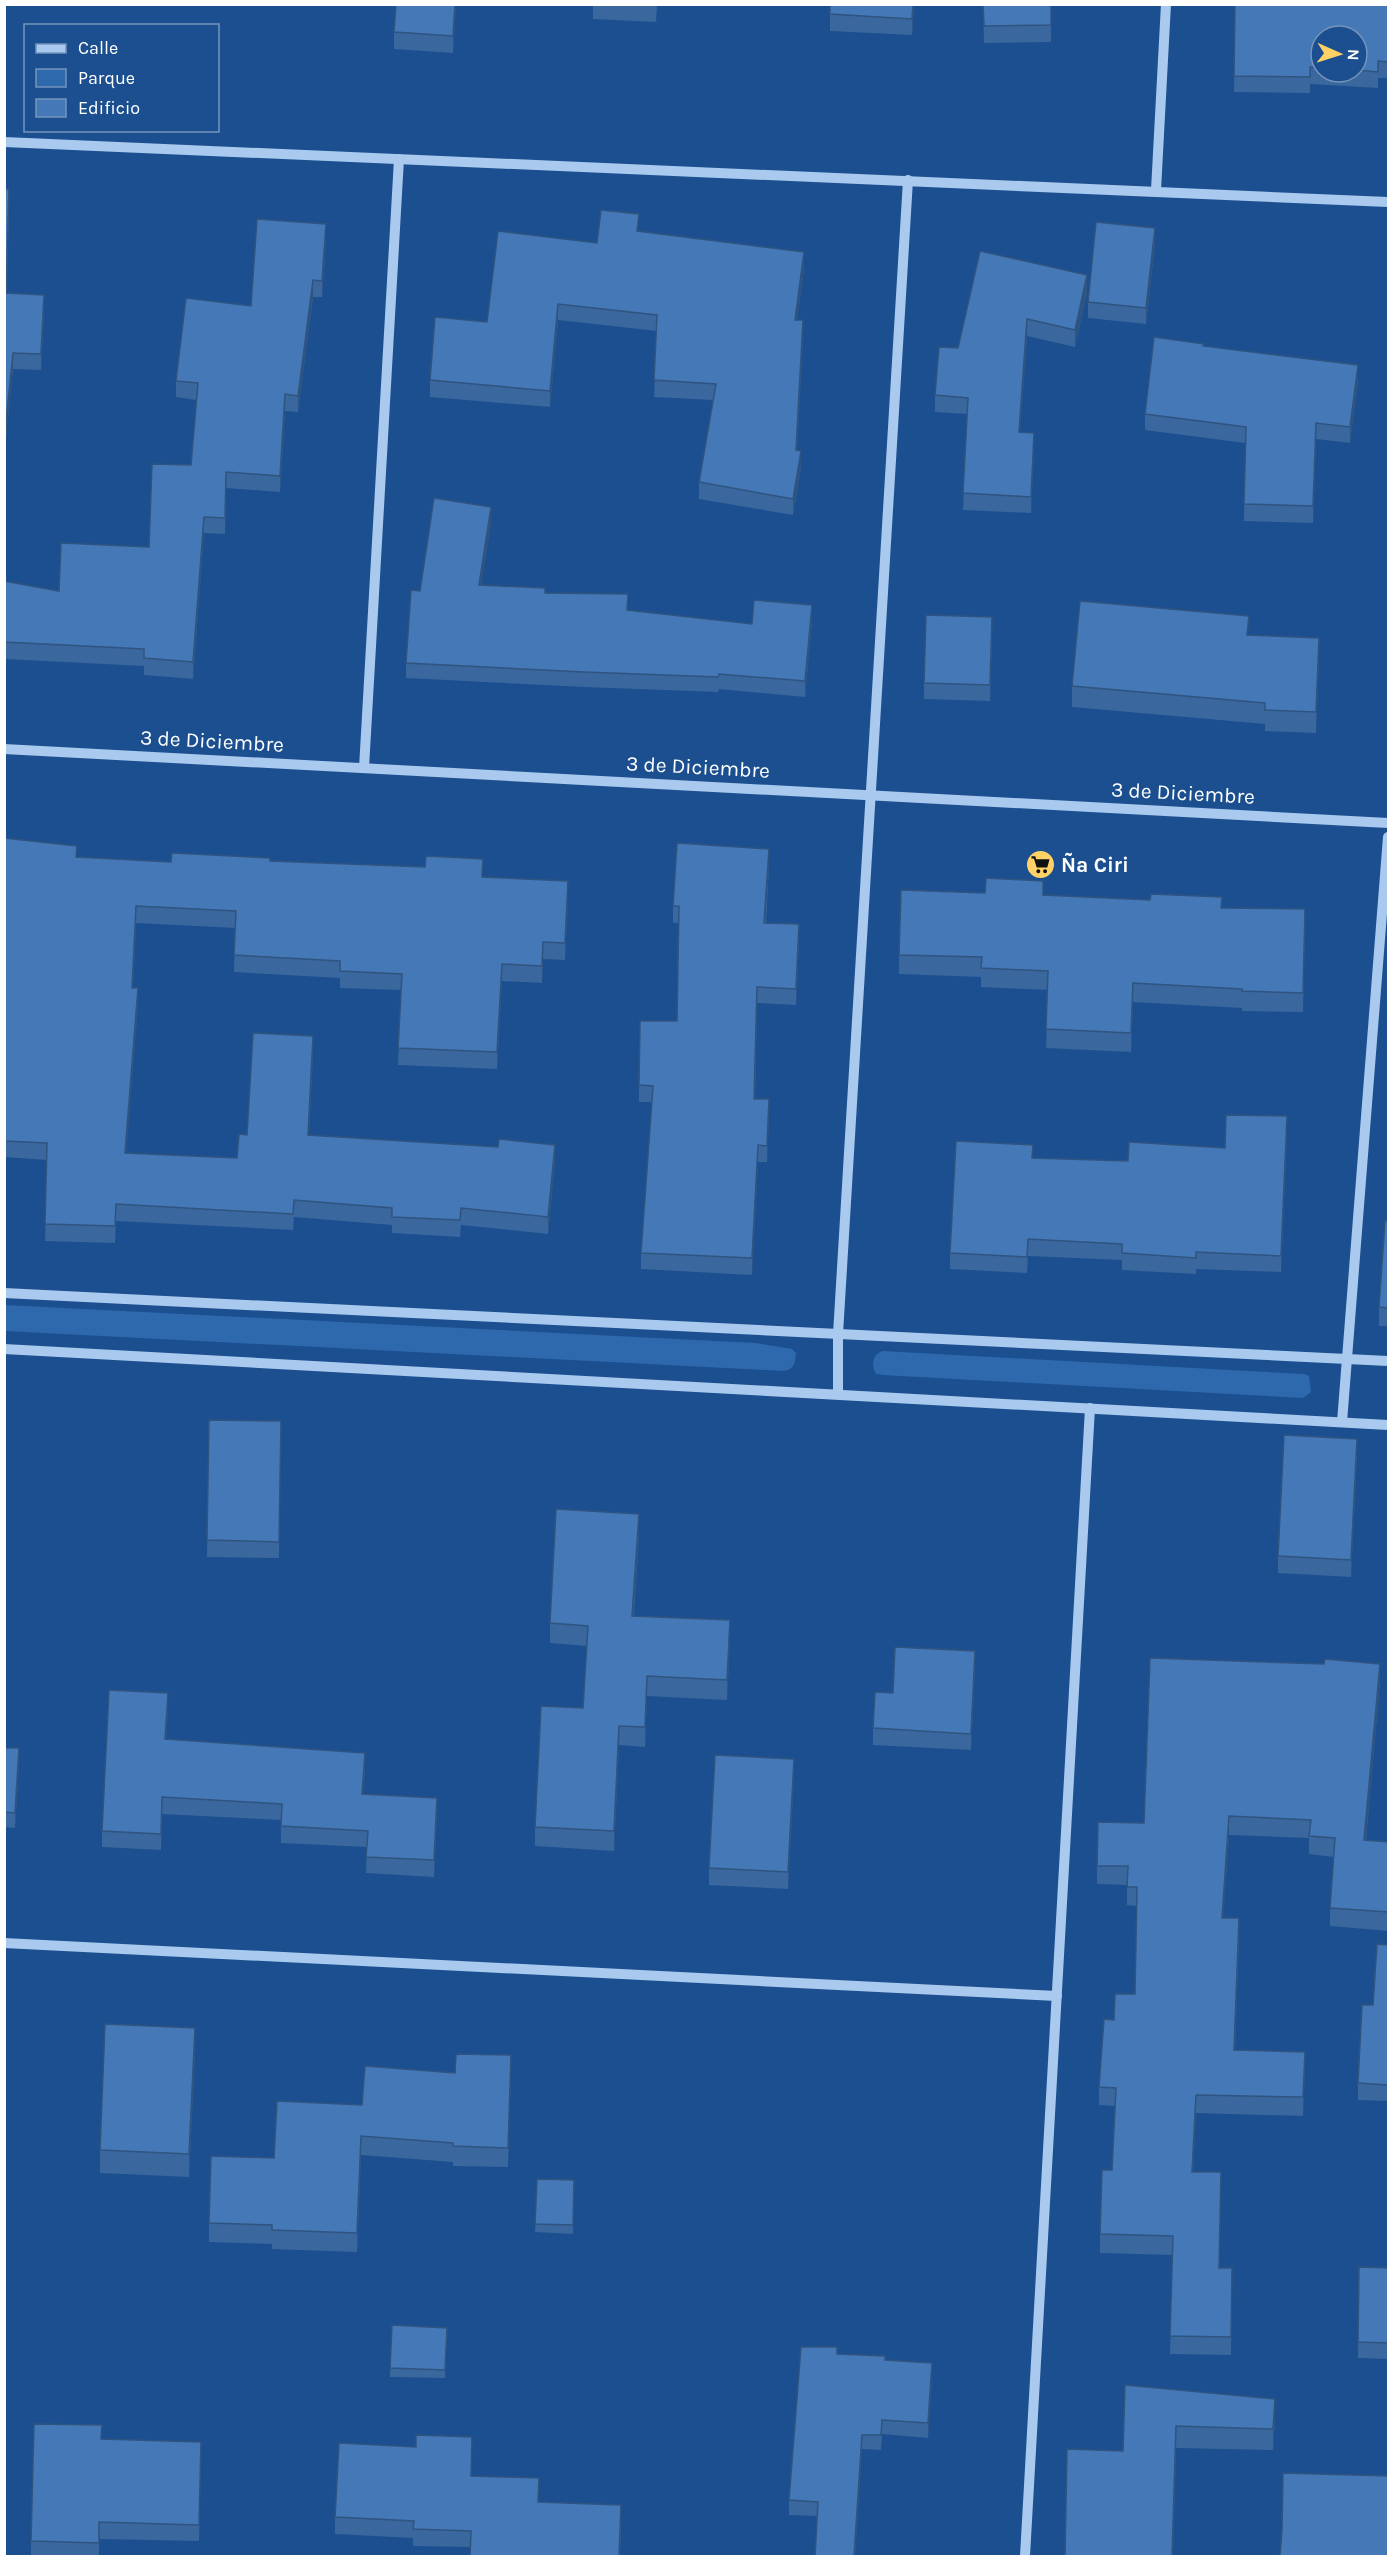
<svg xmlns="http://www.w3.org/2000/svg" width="1393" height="2561" font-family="Karla,sans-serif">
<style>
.green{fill:#2e69ad}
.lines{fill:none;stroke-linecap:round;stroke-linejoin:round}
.minor{stroke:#a9c9ee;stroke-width:10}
.wall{fill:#3a679d;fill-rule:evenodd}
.shaded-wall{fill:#305480}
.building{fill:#4478b7;stroke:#305480;stroke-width:1.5}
.labels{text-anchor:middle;stroke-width:4.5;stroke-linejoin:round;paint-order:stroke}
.street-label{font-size:21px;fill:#fff;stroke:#1b4f8f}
.poi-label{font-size:21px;font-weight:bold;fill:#fff;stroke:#1b4f8f;text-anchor:start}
</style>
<rect width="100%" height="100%" fill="#1b4f8f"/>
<g class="green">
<path d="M 5,1305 L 756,1343 L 792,1349 L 796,1353 C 795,1363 795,1369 784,1371 L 5,1331 Z"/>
<path d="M 883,1351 L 1304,1374 L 1309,1376 L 1311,1392 L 1303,1398 L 882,1375 L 876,1374 C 871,1365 872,1354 883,1351 Z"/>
</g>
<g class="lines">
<g class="minor">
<polyline points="4,142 1388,202"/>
<polyline points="1156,190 1166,4"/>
<polyline points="4,749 1388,823"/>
<polyline points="364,768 399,159"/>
<polyline points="4,1293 1388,1361"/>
<polyline points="4,1349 1388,1425"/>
<polyline points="838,1394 838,1334 908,180"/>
<polyline points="1342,1422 1388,837"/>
<polyline points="4,1943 1057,1996"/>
<polyline points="1025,2556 1090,1408"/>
</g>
</g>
<g class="wall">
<polygon points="456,4 453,53 394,49 394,32"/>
<polygon points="593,4 657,4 656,22 593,19"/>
<polygon points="787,4 914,4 912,35 830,31 830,6"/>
<polygon points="983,4 1051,4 1051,42 984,43"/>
<path d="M 1235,4 L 1389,4 L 1389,78 L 1378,78 L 1378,88 L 1310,84 L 1310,93 L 1234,92 ZM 1321,36 L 1357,36 L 1357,72 L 1321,72 Z"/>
<polygon points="4,189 9,205 7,293 44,312 41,370 13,369 4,458"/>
<polygon points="639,231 804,269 797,320 803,337 797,451 801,468 793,515 699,499 699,482 713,400 654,397 657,331 558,320 550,407 430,397 430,380 487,322 597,243"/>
<polygon points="326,241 322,297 313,297 298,412 285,411 280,492 226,488 225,534 204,533 193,679 144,675 144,666 4,659 4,581 59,591 149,547 191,465 196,400 176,397 176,381 251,306"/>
<polygon points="1155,244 1146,324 1088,318 1088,302"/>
<polygon points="1087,292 1075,347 1027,336 1020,432 1034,449 1031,513 963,510 967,414 935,412 935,395 958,348"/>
<polygon points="1204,347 1358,381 1350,443 1316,439 1313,523 1244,521 1245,443 1145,430 1145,414"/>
<polygon points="491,523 481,585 545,593 628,610 752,624 812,621 805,697 719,689 718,692 584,687 406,678 406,663 420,591"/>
<polygon points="992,633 990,701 924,699 924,683"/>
<polygon points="1249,636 1319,659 1316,733 1265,731 1265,724 1072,707 1072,686"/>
<polygon points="4,838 77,857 171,862 270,861 483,877 568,898 565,960 543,959 542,983 502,981 497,1069 398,1065 401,990 340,988 340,978 234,972 235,928 136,923 133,988 138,1005 126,1153 237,1158 247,1135 313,1053 309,1135 555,1161 548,1234 461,1225 460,1237 392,1233 392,1225 294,1217 293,1230 116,1221 115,1243 45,1241 47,1160 4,1157"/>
<polygon points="769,865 766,923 799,941 796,1005 757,1003 755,1099 769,1116 767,1162 758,1162 752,1275 641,1269 641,1253 652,1102 639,1102 639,1085 677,1021 678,923 673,923 673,906"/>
<polygon points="1043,895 1222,908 1305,928 1303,1012 1242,1011 1242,1008 1133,1002 1131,1052 1046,1048 1048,990 981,987 981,977 899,974 899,955"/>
<polygon points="1287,1133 1281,1272 1196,1269 1196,1274 1122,1270 1122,1260 1028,1256 1027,1273 950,1269 950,1253 1033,1158 1128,1161 1225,1148"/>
<polygon points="1389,1221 1389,1326 1379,1326 1379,1307"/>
<polygon points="209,1420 281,1421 279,1558 207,1557"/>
<polygon points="1357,1456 1351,1577 1278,1573 1278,1556"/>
<polygon points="639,1534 634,1616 730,1640 727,1700 647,1696 645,1747 619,1745 614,1851 535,1846 535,1827 583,1708 587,1646 550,1643 550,1623"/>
<polygon points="975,1667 971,1750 873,1745 873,1728 893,1693"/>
<polygon points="1380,1682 1366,1840 1389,1842 1389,1931 1330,1926 1330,1908 1334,1857 1309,1854 1309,1838 1229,1835 1223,1918 1239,1936 1235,2050 1305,2070 1303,2116 1196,2113 1193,2172 1221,2191 1219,2268 1232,2268 1231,2355 1170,2354 1173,2255 1100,2253 1100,2234 1112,2170 1115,2106 1099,2105 1099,2087 1114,2020 1135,1994 1137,1906 1127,1905 1127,1885 1097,1884 1097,1866 1144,1823"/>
<polygon points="168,1709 166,1739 365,1769 363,1794 437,1814 434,1877 366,1873 367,1847 281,1843 281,1820 162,1814 161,1850 102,1847 102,1831"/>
<polygon points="4,1748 19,1763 15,1828 4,1827"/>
<polygon points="794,1776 788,1889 709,1885 709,1868"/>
<polygon points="1389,1945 1389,2101 1358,2100 1358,2083 1373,2005"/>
<polygon points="195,2052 189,2177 100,2173 100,2150"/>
<polygon points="455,2073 511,2074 508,2167 453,2166 453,2162 361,2155 357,2252 272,2249 272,2244 209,2242 209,2223 274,2158 362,2105"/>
<polygon points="537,2179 574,2180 573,2234 535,2232"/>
<polygon points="1359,2267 1389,2268 1389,2359 1358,2358"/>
<polygon points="392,2325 447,2328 445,2378 390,2377"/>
<polygon points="837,2354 885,2360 932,2378 928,2438 882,2434 881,2450 862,2449 855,2556 815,2556 817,2516 789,2515 789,2500"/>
<polygon points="1125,2385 1275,2420 1273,2450 1176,2448 1173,2556 1065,2556 1123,2451"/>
<polygon points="102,2439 201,2458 199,2541 99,2539 99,2556 31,2556 31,2541"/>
<polygon points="471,2476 539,2502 621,2521 620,2556 470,2556 471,2547 413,2546 413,2538 335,2534 335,2517"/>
</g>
<g class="shaded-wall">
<polygon points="455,4 456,4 453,53 453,36"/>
<polygon points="913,4 914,4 912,35 912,19"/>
<polygon points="326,224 326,241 322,297 322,281"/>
<polygon points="1155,228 1155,244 1146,324 1146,308"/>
<polygon points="804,252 804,269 795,337 795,320"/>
<polygon points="1087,275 1087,292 1075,347 1075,330"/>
<polygon points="313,280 313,297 298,412 298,396"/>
<polygon points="44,295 44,312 41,370 41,354"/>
<polygon points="558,304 558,320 550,407 550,391"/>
<polygon points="1027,319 1027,336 1019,449 1019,432"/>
<polygon points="803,320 803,337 796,467 796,450"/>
<polygon points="13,353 13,369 4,458 4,442"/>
<polygon points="1358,365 1358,381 1350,443 1350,427"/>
<polygon points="285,394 285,411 280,492 280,476"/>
<polygon points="1316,423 1316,439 1313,523 1313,506"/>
<polygon points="1034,433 1034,449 1031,513 1031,497"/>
<polygon points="801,451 801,468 793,515 793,499"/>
<polygon points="491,507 491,523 479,601 479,585"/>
<polygon points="204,517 204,533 193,679 193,662"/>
<polygon points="812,605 812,621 805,697 805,681"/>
<polygon points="1319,638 1319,659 1316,733 1316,712"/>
<polygon points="769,849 769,865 764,939 764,923"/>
<polygon points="568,881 568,898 565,960 565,943"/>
<polygon points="136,906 136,923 132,1005 132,988"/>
<polygon points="799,924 799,941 796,1005 796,989"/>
<polygon points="543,942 543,959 542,983 542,966"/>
<polygon points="502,964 502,981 497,1069 497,1052"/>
<polygon points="1133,983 1133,1002 1131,1052 1131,1033"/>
<polygon points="138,988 138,1005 125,1169 125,1153"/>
<polygon points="313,1036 313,1053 308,1152 308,1135"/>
<polygon points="769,1099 769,1116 767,1162 767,1146"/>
<polygon points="1287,1116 1287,1133 1281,1272 1281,1256"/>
<polygon points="555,1145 555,1161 548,1234 548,1217"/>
<polygon points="758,1145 758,1162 752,1275 752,1258"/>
<polygon points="1357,1439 1357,1456 1351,1577 1351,1560"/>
<polygon points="639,1514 639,1534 632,1636 632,1616"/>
<polygon points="730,1620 730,1640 727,1700 727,1680"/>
<polygon points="975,1651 975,1667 971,1750 971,1734"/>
<polygon points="1380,1664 1380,1682 1364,1859 1364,1840"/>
<polygon points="647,1676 647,1696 645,1747 645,1727"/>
<polygon points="168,1693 168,1709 165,1756 165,1739"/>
<polygon points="619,1726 619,1745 614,1851 614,1831"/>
<polygon points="19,1748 19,1763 15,1828 15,1813"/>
<polygon points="365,1753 365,1769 362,1810 362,1794"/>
<polygon points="794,1759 794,1776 788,1889 788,1872"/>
<polygon points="162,1797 162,1814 161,1850 161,1834"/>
<polygon points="437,1798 437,1814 434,1877 434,1860"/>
<polygon points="1229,1816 1229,1835 1222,1936 1222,1918"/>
<polygon points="1239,1918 1239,1936 1234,2068 1234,2050"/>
<polygon points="195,2028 195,2052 189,2177 189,2154"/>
<polygon points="1305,2052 1305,2070 1303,2116 1303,2097"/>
<polygon points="1196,2095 1196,2113 1192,2190 1192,2172"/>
<polygon points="361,2136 361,2155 357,2252 357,2233"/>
<polygon points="932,2363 932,2378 928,2438 928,2423"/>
<polygon points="1275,2399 1275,2420 1273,2450 1273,2429"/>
<polygon points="1176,2426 1173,2556 1172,2556"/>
<polygon points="862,2435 862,2449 855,2556 854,2556"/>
</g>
<g class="building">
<polygon points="396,4 455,4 453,36 394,32"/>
<polygon points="830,4 913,4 912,19 830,14"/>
<polygon points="983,4 1051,4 1051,25 984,26"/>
<polygon points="1235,4 1389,4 1389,62 1378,61 1378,72 1357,70 1357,36 1321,36 1321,68 1310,67 1310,77 1234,76"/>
<polygon points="4,189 9,189 6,293 44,295 41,354 13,353 4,442"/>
<polygon points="601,210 639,214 637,231 804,252 795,320 803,320 796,450 801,451 793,499 699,482 716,384 654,380 657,315 558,304 550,391 430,380 435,317 487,322 498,231 597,243"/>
<polygon points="257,219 326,224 322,281 313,280 298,396 285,394 280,476 226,472 225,518 204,517 193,662 144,658 144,649 4,642 4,581 59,591 61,543 149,547 152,464 191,465 198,383 176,381 186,298 251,306"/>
<polygon points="1096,222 1155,228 1146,308 1088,302"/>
<polygon points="980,251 1087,275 1075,330 1027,319 1019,432 1034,433 1031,497 963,493 968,398 935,395 939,347 958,348"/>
<polygon points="1154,337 1204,344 1203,346 1358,365 1350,427 1316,423 1313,506 1244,504 1246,427 1145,414"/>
<polygon points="434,498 491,507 479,585 545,588 545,593 628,594 627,610 752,624 754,600 812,605 805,681 719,674 718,677 584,672 406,663 411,590 420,591"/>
<polygon points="1080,601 1249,616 1247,635 1319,638 1316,712 1265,710 1265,703 1072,686"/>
<polygon points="926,615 992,617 990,685 924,683"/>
<polygon points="4,838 77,846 76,857 171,862 172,853 270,858 270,861 425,867 426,856 483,859 482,877 568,881 565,943 543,942 542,966 502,964 497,1052 398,1048 402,974 340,971 340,961 234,955 236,911 136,906 132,988 138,988 125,1153 237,1158 239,1134 247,1135 253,1033 313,1036 308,1135 498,1147 499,1139 555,1145 548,1217 461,1208 460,1220 392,1217 392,1208 294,1200 293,1214 116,1204 115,1226 45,1224 47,1143 4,1141"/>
<polygon points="677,843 769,849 764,923 799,924 796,989 757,987 754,1099 769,1099 767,1146 758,1145 752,1258 641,1253 653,1086 639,1085 640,1021 677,1021 679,906 673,906"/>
<polygon points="986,878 1043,881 1043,895 1150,900 1151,894 1222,897 1221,908 1305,909 1303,993 1242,991 1242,989 1133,983 1131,1033 1046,1029 1048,971 981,968 982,957 899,955 901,890 985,893"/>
<polygon points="1226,1115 1287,1116 1281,1256 1196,1252 1196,1258 1122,1253 1122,1244 1028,1239 1027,1257 950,1253 956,1141 1033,1145 1032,1158 1128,1161 1129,1142 1225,1148"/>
<polygon points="1385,1221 1389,1221 1389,1308 1379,1307"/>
<polygon points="209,1420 281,1421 279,1542 207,1540"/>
<polygon points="1284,1435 1357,1439 1351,1560 1278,1556"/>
<polygon points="556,1509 639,1514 632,1616 730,1620 727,1680 647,1676 645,1727 619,1726 614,1831 535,1827 541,1706 583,1708 588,1626 550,1623"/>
<polygon points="895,1647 975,1651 971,1734 873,1728 875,1692 893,1693"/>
<polygon points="1150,1658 1324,1664 1325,1659 1380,1664 1364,1840 1389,1842 1389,1912 1330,1908 1335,1838 1309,1836 1311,1820 1229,1816 1222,1918 1239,1918 1234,2050 1305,2052 1303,2097 1196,2095 1192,2172 1221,2172 1219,2268 1232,2268 1231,2337 1170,2336 1173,2236 1100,2234 1102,2170 1112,2170 1116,2088 1099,2087 1104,2019 1114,2020 1115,1994 1135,1994 1137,1887 1127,1887 1128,1866 1097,1866 1098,1822 1144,1823"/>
<polygon points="109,1690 168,1693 165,1739 365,1753 362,1794 437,1798 434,1860 366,1857 368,1831 281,1826 282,1804 162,1797 161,1834 102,1831"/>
<polygon points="4,1748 19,1748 15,1813 4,1812"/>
<polygon points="715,1755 794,1759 788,1872 709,1868"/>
<polygon points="1377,1944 1389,1945 1389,2085 1358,2083 1362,2005 1373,2005"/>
<polygon points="105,2024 195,2028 189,2154 100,2150"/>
<polygon points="456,2054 511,2055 508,2148 453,2146 453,2143 361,2136 357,2233 272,2230 272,2225 209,2223 211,2156 274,2158 277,2101 362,2105 365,2066 455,2073"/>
<polygon points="537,2179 574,2180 573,2225 535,2224"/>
<polygon points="1359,2267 1389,2268 1389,2343 1358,2342"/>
<polygon points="392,2325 447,2328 445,2370 390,2368"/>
<polygon points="801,2347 837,2347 837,2354 885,2356 885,2360 932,2363 928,2423 882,2420 881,2435 862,2435 854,2556 815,2556 818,2502 789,2500"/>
<polygon points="1125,2385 1275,2399 1273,2429 1176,2426 1172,2556 1065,2556 1067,2449 1123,2451"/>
<polygon points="34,2424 102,2425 101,2439 201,2442 199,2525 99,2522 99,2543 31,2541"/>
<polygon points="416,2435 472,2437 471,2476 539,2478 538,2502 621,2505 619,2556 470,2556 471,2531 413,2529 414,2521 335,2517 339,2443 416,2447"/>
<polygon points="1283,2473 1389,2476 1389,2556 1280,2556 1282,2529"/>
</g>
<defs>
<symbol id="supermarket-disc" viewBox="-11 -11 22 22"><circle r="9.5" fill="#ffd166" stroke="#1b4f8f"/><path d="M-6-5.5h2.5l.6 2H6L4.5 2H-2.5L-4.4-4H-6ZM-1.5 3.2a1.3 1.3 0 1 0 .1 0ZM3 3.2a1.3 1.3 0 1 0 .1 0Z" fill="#111"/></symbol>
</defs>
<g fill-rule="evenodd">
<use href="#supermarket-disc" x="1024" y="848" width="33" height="33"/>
</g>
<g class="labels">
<g class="street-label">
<text transform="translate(212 741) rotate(3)" y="7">3 de Diciembre</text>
<text transform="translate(698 767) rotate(3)" y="7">3 de Diciembre</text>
<text transform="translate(1183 793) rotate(3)" y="7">3 de Diciembre</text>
</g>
<g class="poi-label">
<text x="1061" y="872">Ña Ciri</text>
</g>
</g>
<rect width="1393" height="2561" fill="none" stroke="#ffffff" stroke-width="12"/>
<rect x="24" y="24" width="195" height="108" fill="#1b4f8f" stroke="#7695bc" stroke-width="1.5"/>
<rect x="36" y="44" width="30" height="9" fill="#a9c9ee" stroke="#7695bc" stroke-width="1.5"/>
<text x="78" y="54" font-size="18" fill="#ffffff">Calle</text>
<rect x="36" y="69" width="30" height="18" fill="#2e69ad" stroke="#7695bc" stroke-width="1.5"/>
<text x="78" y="84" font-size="18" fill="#ffffff">Parque</text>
<rect x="36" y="99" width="30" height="18" fill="#4478b7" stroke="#7695bc" stroke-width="1.5"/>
<text x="78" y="114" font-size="18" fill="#ffffff">Edificio</text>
<g transform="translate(1339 54) rotate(93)"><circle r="28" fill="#1b4f8f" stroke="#7695bc" stroke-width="1.5"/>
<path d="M0-4.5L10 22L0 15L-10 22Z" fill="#ffd166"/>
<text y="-9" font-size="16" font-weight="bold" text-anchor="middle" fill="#ffffff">N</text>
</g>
</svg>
